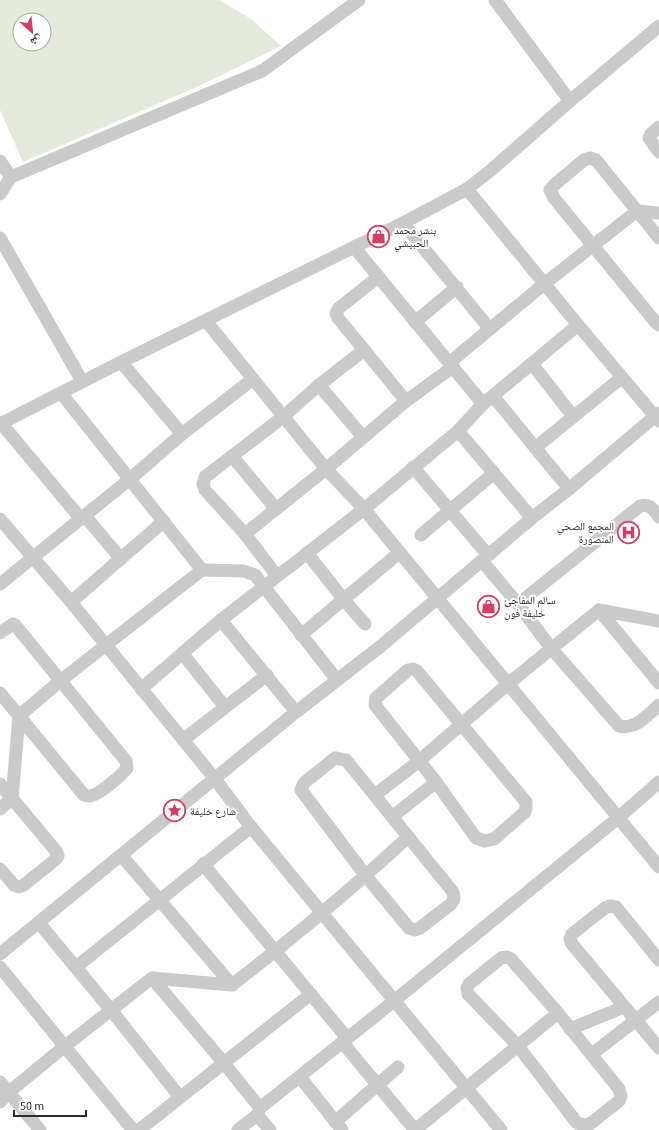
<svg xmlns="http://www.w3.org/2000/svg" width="659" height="1130" font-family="'Source Sans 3','Noto Naskh Arabic',sans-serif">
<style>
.green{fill:#e5e9db;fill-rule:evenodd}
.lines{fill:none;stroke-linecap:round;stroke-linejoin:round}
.minor{stroke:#cacaca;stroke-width:13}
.labels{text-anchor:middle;stroke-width:4;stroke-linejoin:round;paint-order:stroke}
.poi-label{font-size:11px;fill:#2d2d2d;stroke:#fff;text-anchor:start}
</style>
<rect width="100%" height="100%" fill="#fff"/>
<path class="green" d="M 0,0 L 219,0 L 251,19 L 281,46 L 199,86 L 23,162 L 0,110 ZM 20,20 L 44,20 L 44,44 L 20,44 Z"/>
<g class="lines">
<g class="minor">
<polyline points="495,0 570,101"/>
<polyline points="659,127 651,134 649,138 659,152"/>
<polyline points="0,161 11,177 0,194"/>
<polyline points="11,177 262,71 359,0"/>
<polyline points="467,189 578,325 659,421"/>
<polyline points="403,223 489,328"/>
<polyline points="0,238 82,381"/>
<polyline points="659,238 596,160 590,158 584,160 554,185 550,190 554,198 657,324 659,325"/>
<polyline points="354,247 483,404"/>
<polyline points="378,277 339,308 336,313 338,318 406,401"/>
<polyline points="206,321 326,469 364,509 659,867"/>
<polyline points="415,322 457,287"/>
<polyline points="121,362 182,434"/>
<polyline points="449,363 544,284 637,211 659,213"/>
<polyline points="532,364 573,416"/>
<polyline points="319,385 363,437"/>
<polyline points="61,393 202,570"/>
<polyline points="493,396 569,489"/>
<polyline points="1,423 81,519"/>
<polyline points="0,424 121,362 403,223 467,189 490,171 570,101 659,26"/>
<polyline points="535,448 621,378"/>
<polyline points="232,456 276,509"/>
<polyline points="413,467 488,555"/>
<polyline points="85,516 121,559"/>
<polyline points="532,518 458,431 483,404 578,325"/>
<polyline points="0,519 71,602 215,779 251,827 501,1130"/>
<polyline points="245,534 326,469 406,401 453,367"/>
<polyline points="421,535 494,473"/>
<polyline points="307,553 344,600 365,624"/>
<path d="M 482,561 L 518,604 L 551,648 L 619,726 C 636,730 646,716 659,705"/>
<polyline points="277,576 245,534 205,490 203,484 205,477 284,416 319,385 364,350"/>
<polyline points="0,584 130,479 182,434 253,379"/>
<polyline points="71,602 164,521"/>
<path d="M 518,604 L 640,506 C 650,503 653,509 659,517"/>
<polyline points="599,610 659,683"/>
<polyline points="221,620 296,712"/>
<path d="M 0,633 L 13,624 L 16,626 L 126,761 L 127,768 C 122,775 99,795 90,796 C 88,796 86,796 84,795 L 0,693"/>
<polyline points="301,635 399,553"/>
<polyline points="182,653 225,707"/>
<polygon points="413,669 417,671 526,802 526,807 525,812 494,839 485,841 476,838 436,782 375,705 376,698 408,670"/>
<polyline points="141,689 221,620 364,509 458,431"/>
<polyline points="183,740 267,675"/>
<polygon points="335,758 346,760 453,892 454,899 451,904 420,928 415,930 409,928 366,876 301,790 304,783"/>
<polyline points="0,784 56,851 58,856 56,859 24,885 19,887 14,885 0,869"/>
<polyline points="375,795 419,761 508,684 599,610 659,621"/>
<polyline points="0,809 12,799 19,716 60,681 202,570 244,571 255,575 337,680"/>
<polyline points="392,817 436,782"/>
<polyline points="121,855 232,985"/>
<polyline points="203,864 347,1038"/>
<polyline points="39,923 111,1010 180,1097"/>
<polyline points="0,954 296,712 381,646 532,518 569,489 659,413"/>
<polygon points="507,957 511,959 558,1013 619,1089 621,1096 619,1101 590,1124 583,1125 577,1123 518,1046 468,994 467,988 469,984 501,958"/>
<polyline points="659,960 616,907 610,906 605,908 572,934 570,939 572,944 659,1048"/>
<polyline points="0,967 133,1130"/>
<polyline points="76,967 251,827"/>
<polyline points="152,978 223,1062 260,1108"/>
<polyline points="570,1029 624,1007"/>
<polyline points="342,1042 415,1130 558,1013"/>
<polyline points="592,1054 659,1002"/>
<polyline points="300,1077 342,1130"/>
<polyline points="0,1082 40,1130"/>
<path d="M 0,1102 L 9,1092 L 65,1046 L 152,978 L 232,985 C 293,938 352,889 408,837"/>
<polyline points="257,1115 270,1130"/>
<polyline points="335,1122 398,1067"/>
<polyline points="139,1130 311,994"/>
<polyline points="238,1130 257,1115 260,1108 394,1001 618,818 659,782"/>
</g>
</g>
<defs>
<symbol id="shop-ring" viewBox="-11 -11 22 22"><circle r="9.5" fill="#fff" stroke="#d33f63" stroke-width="1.5"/><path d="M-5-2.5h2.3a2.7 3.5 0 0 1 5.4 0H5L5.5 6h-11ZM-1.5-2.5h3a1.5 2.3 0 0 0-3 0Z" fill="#d33f63"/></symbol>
<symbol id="hospital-ring" viewBox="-11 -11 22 22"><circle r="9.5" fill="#fff" stroke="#d33f63" stroke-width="1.5"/><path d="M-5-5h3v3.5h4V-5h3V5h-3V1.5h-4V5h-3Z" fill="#d33f63"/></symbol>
<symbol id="sight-ring" viewBox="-11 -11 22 22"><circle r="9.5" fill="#fff" stroke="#d33f63" stroke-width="1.5"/><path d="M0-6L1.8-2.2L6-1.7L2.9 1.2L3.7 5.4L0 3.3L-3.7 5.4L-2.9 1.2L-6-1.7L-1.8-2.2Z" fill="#d33f63"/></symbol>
</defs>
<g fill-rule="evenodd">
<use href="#shop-ring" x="366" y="224" width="25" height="25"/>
<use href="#hospital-ring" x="616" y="520" width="25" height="25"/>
<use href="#shop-ring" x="476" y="594" width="25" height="25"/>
<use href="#sight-ring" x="162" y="798" width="25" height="25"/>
</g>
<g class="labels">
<g class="poi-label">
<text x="394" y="234">بنشر محمد<tspan x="394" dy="13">الحبيشي</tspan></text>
<text x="614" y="530" text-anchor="end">المجمع الصحي<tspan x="614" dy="13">المنصورة</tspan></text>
<text x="504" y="604">سالم المفاجئ<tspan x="504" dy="13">خليفة فون</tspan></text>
<text x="190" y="815">شارع خليفة</text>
</g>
</g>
<g transform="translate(32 32) rotate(153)"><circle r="19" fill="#ffffff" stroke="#ababab"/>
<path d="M0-3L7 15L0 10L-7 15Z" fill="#d33f63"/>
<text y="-6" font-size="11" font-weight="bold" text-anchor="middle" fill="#2d2d2d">ش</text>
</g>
<path d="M14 1110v6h72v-6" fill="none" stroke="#2d2d2d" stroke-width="2"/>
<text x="20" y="1110" font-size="12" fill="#2d2d2d" stroke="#ffffff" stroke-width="3" paint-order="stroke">50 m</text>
</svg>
